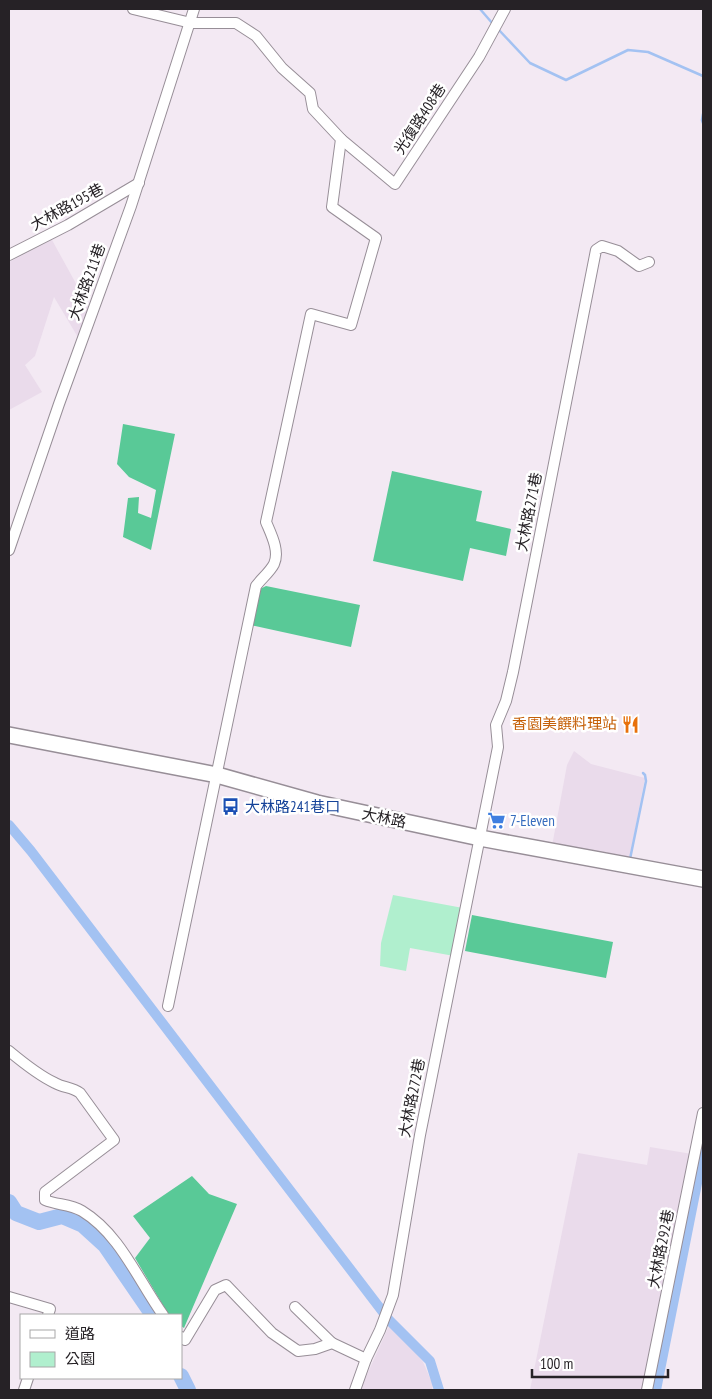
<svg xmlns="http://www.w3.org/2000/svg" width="712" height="1399" font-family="'PT Sans Narrow','Noto Sans TC',sans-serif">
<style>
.built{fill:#eadbeb}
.green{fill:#b0efce}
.forest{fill:#59c997}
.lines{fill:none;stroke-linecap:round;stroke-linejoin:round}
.stream{stroke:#a3c2f2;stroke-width:2.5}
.canal{stroke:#a3c2f2;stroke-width:10}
.river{stroke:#a3c2f2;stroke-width:16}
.street-casing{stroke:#978e97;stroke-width:12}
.secondary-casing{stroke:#978e97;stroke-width:18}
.street{stroke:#fff;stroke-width:10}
.secondary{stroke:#fff;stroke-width:15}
.labels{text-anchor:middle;stroke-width:5;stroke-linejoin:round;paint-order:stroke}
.street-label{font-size:15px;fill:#262226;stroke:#fff}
.food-label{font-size:15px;fill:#c56008;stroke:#fff;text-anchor:end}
.transit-label{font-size:15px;fill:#164399;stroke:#fff;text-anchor:start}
.shop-label{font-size:15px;fill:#366cbe;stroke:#fff;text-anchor:start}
</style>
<rect width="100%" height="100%" fill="#f3e9f3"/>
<g class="built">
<polygon points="52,240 90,309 79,339 54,297 35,356 25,365 42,392 9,410 9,262"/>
<polygon points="574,751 591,764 645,778 629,860 552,846 567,765"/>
<polygon points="650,1147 692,1154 645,1390 530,1390 578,1153 647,1165"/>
<polygon points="389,1326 411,1347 423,1362 433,1385 432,1390 360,1390"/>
</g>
<polygon class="green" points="393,895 463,908 454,956 410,948 406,971 380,966 381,943"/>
<g class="forest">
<polygon points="123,424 175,434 151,550 123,537 128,498 139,497 138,513 151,518 156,490 129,477 117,464"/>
<polygon points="392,471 482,491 476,521 511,529 506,556 470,548 463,581 373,561"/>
<polygon points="266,586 360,605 351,647 250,625 258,590"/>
<polygon points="472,915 613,942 606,978 465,951"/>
<polygon points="192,1176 209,1194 237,1204 184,1328 181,1326 181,1315 170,1315 167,1312 135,1258 150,1238 133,1216"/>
</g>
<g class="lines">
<g class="stream">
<polyline points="480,9 493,24"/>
<polyline points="498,29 530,63 566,80 628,50 648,52 703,76"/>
<polyline points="703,114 702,120 703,123"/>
<polyline points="630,859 646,781 645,775 643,773"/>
</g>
<g class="canal">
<polyline points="9,825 31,851 389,1320 430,1361 439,1390"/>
<polyline points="656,1390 703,1153"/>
</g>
<g class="river">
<polyline points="9,1202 16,1213 39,1222 62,1216 83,1225 105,1245 153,1315"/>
<polyline points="181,1376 188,1390"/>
</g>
<defs>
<g id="street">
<path d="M 133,9 L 191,23 L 236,23 L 256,36 L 282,68 L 310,93 L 313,109 L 341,139 L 332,207 L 376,238 L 351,325 L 311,314 L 266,522 C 271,534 280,551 274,564 C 270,572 261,579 256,586 L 168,1006"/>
<polyline points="341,139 395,184 479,57 505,9"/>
<polyline points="9,255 68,225 139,183"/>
<polyline points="9,550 59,404 131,206 194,9"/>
<path d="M 9,1051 C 21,1061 40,1076 55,1083 C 64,1088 72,1087 80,1093 L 114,1140 L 45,1192 L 45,1200 C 57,1205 70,1204 82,1211 C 120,1234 138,1280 163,1315"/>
<polyline points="9,1297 50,1309 48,1315"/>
<polyline points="295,1307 332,1343"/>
<polyline points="181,1337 185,1340 215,1290 226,1285 272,1333 298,1351 315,1349 332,1343 366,1359"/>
<polyline points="24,1390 28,1378"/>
<polyline points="355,1390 366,1359 380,1330 393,1295 420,1135 498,747 496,725 506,701 513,672 596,250 602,246 618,251 639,266 649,262"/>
<polyline points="647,1390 703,1113"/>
</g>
<polyline id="secondary" points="9,735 217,775 317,803 480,838 703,879"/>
</defs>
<use href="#street" class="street-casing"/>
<use href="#secondary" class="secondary-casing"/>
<use href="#street" class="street"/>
<use href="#secondary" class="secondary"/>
</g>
<defs>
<symbol id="restaurant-bare" viewBox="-9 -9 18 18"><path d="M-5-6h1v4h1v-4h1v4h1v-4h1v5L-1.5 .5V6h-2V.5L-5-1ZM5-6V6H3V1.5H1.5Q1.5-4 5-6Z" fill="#e8710a" stroke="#fff" stroke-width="2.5" paint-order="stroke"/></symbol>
<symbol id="bus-bare" viewBox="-9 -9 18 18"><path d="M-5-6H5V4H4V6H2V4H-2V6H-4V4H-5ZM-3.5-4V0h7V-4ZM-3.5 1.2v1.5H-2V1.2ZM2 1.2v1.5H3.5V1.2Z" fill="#1a4fb4" stroke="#fff" stroke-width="2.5" paint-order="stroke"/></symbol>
<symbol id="supermarket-bare" viewBox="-9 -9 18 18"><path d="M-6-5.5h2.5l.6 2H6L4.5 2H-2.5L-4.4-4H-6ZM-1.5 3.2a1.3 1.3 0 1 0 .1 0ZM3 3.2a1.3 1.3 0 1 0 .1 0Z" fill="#3f7fe0" stroke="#fff" stroke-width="2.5" paint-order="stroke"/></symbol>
</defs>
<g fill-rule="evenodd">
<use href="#restaurant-bare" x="618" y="712" width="25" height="25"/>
<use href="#bus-bare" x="218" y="794" width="25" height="25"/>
<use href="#supermarket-bare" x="484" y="808" width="25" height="25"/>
</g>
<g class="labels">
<g class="street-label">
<text transform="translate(420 119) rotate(-57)" y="5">光復路408巷</text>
<text transform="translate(67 207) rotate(-29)" y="5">大林路195巷</text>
<text transform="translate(87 282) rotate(-70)" y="5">大林路211巷</text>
<text transform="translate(529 512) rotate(-79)" y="5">大林路271巷</text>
<text transform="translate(384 818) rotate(12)" y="5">大林路</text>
<text transform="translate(412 1098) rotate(-79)" y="5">大林路272巷</text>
<text transform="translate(661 1249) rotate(-79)" y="5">大林路292巷</text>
</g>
<g class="food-label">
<text x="617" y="729">香園美饌料理站</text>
</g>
<g class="transit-label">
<text x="245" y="812">大林路241巷口</text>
</g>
<g class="shop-label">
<text x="510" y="826">7-Eleven</text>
</g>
</g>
<rect width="712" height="1399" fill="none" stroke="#262226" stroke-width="20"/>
<rect x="20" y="1314" width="162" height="65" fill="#ffffff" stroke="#a8a7a8"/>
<rect x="30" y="1330" width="25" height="8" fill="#ffffff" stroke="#a8a7a8"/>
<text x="65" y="1339" font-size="15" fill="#262226">道路</text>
<rect x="30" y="1352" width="25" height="15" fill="#b0efce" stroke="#a8a7a8"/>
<text x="65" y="1364" font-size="15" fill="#262226">公園</text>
<path d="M532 1369v8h136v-8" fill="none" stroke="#262226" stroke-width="2.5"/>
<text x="540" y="1369" font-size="15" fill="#262226" stroke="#ffffff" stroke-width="4" paint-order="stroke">100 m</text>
</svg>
